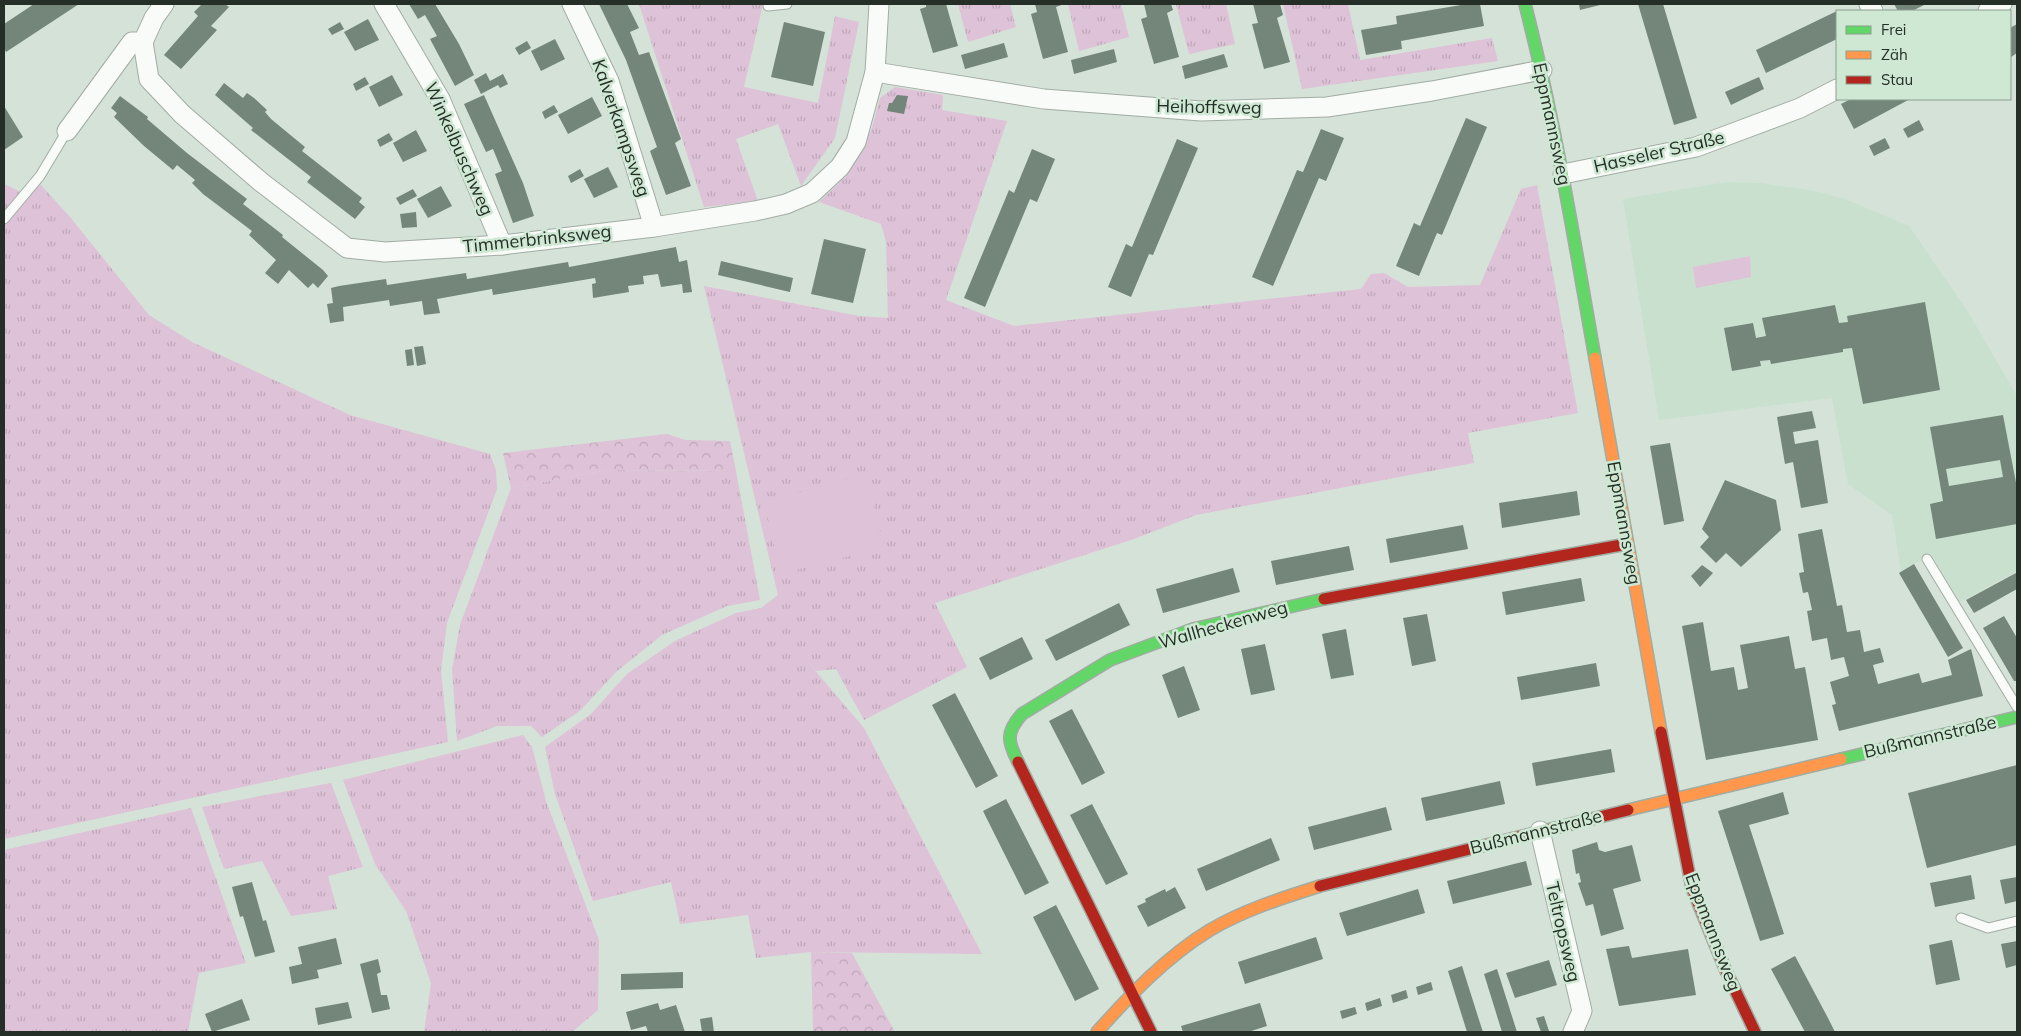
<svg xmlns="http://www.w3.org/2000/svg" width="2021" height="1036" font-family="Mulish,sans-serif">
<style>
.built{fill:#c9e0ce}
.grass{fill:url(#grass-tufts)}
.forest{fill:url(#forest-crowns)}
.pitch{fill:#dec2d7}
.building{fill:#738679;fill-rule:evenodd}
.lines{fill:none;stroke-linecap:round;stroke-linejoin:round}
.lane-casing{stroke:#a1aca3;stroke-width:11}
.street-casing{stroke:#a1aca3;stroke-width:21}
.fast-casing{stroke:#a1aca3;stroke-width:14}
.slow-casing{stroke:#a1aca3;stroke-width:14}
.jam-casing{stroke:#a1aca3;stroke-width:14}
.lane{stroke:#f9fbf9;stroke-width:9}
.street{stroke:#f9fbf9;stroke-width:19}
.fast{stroke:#63d668;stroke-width:11}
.slow{stroke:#ff974d;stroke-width:11}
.jam{stroke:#b3261e;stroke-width:11}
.labels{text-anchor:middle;stroke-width:5;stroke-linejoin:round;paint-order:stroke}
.street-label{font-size:18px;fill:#252f27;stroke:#cfe8d4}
</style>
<defs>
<pattern id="grass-tufts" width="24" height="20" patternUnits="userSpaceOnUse" patternTransform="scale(1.25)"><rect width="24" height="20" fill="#dec2d7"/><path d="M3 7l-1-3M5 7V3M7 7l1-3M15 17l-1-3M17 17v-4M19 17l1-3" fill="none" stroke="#bea7b9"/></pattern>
<pattern id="forest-crowns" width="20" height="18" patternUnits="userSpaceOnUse" patternTransform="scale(1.25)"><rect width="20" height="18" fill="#dec2d7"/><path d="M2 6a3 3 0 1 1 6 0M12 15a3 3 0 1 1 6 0" fill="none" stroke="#bea7b9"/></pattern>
</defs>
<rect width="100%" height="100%" fill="#d5e2d8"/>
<polygon class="built" points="1727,182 1760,183 1815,191 1845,199 1909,226 1968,312 2017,396 2017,571 1960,602 1932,555 1901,571 1892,515 1848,484 1832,398 1659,420 1623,199"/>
<g class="grass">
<polygon points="639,4 763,4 744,87 818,103 835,16 859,22 835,138 801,186 778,124 736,139 758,201 704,207"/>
<polygon points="958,4 1010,4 1016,27 968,42"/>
<polygon points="1068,4 1121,4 1129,37 1079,51"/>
<polygon points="1176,4 1226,4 1235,44 1189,54"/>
<polygon points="1283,4 1348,4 1360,60 1492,38 1498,61 1302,89"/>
<polygon points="895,87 943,95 942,110 1007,121 946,300 1014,326 1361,289 1371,274 1384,273 1408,287 1480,285 1521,189 1537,185 1578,413 1468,433 1474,463 1196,515 1134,539 935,603 967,667 864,720 836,669 816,671 807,661 864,728 982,954 811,952 756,958 748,915 680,924 671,882 593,901 555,794 545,747 591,714 627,674 675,641 736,613 761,608 778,595 704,286 859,316 888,318 886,242 881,224 819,202 845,177 872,128 880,98"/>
<polygon points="4,184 23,193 26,197 40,184 70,217 149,315 192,342 350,415 490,454 496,470 497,489 447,623 441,670 448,742 4,839"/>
<polygon points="607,470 736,471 760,600 727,606 662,635 616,672 581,710 542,737 531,726 497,726 457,741 452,669 460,625 511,488"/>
<polygon points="523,735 532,747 546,801 599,940 598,1010 572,1032 424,1032 431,983 406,911 375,864 343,780"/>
<polygon points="331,783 363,867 328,876 337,909 291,916 262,861 224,869 202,807"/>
<polygon points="191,808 246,963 199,973 188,1032 4,1032 4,850"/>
</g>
<g class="forest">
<polygon points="667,434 686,440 730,441 736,471 607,470 511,488 503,453"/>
<polygon points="811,952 852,953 895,1032 813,1032"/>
</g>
<g class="pitch">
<polygon points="1750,256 1751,277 1696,288 1693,267"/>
<polygon points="865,474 884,547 781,574 764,502"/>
</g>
<g class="building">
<polygon points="34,4 79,4 6,52 4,48 4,24"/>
<polygon points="202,4 225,4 229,7 211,26 217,30 181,69 164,55 198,16 194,12"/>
<polygon points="409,4 435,4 459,44 474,75 455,86 430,39 437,36 425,15 418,19"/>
<polygon points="599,4 627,4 639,28 630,32 639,55 649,52 681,139 675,143 691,186 666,195 650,151 657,147 626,60"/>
<polygon points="926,4 946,4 958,46 933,53 920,9 926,7"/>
<polygon points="1035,4 1064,4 1056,7 1068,52 1043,59 1031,14 1037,12"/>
<polygon points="1144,4 1171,4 1173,10 1167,13 1179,57 1154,64 1141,19 1147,17"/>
<polygon points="1253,4 1280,4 1283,15 1277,18 1290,62 1264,69 1252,24 1258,23"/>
<polygon points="1467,4 1480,4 1484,26 1401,41 1402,49 1366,55 1361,30 1397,24 1396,16"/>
<polygon points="1579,4 1604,4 1580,10"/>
<polygon points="1638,4 1663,4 1697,118 1674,125"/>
<polygon points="1894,4 1926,4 1912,11 1898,11"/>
<polygon points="1837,11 1837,39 1766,73 1756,50"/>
<polygon points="368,19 379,40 355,51 344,32"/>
<polygon points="340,22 344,29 332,35 328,29"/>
<polygon points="784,22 825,32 813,86 771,77"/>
<polygon points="2017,24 2017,53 2011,57 2010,28"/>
<polygon points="555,39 565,59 541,71 531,51"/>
<polygon points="527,41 531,48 519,55 515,48"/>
<polygon points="1004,43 1008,57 965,69 961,55"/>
<polygon points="1114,49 1117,62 1074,74 1071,60"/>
<polygon points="1224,54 1228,67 1185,79 1182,66"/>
<polygon points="486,73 490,81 503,74 508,84 500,88 498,85 481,94 474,80"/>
<polygon points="392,75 403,95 379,107 369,87"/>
<polygon points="365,77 369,84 356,91 353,84"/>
<polygon points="1759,77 1764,89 1731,105 1725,92"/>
<polygon points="224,83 243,98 247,93 254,98 267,110 265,112 271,119 305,147 302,151 362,198 359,202 365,207 355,219 307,182 311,177 251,130 253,128 215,95"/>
<polygon points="484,95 523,183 534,216 513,223 495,174 502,171 493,149 486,152 464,104"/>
<polygon points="897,95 908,96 904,114 887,111 889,103 892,103"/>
<polygon points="120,96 148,117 147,119 187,153 247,199 243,204 283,235 282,237 323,270 328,276 318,288 313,283 308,288 289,270 278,284 265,273 276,260 249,235 252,231 203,194 192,183 195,180 177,165 173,170 144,146 114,117 117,113 111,108"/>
<polygon points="592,97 602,116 568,134 558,115"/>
<polygon points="1851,99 1910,99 1854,129 1841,104"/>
<polygon points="554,105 558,112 545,119 542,112"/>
<polygon points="4,106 23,137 4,150"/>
<polygon points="1466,118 1487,127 1442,235 1437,233 1419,276 1396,266 1414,223 1420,226"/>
<polygon points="1919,120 1924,130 1908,138 1903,129"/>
<polygon points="1321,129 1344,138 1326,181 1319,178 1273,286 1252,277 1297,170 1303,172"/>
<polygon points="416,130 427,151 403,162 393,143"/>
<polygon points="389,133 393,140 380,147 377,140"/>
<polygon points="1885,138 1890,148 1874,156 1869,146"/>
<polygon points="1177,139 1198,148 1153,255 1149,254 1131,297 1108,287 1126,244 1132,247"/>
<polygon points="1032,149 1055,159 1037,202 1030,199 985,307 964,298 1009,190 1014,193"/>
<polygon points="608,167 618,187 594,198 584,179"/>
<polygon points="580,169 584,176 571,183 568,176"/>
<polygon points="441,186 452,206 428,218 417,199"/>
<polygon points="413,189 417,196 400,205 396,198"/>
<polygon points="416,212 417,227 402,228 400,214"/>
<polygon points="824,239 866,249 853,303 811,294"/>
<polygon points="676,247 679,262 687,260 692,292 683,293 682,284 661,287 658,274 643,276 644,284 628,286 629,292 593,298 592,284 596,283 595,278 493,295 492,289 437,299 440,313 424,315 422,301 390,306 389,300 343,307 344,321 330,323 327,304 333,303 331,288 339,286 386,279 387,285 466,273 467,279 568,262 569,267"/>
<polygon points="721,261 793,278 790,292 718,275"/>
<polygon points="1925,302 1940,390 1863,404 1852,348 1843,349 1843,352 1771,364 1770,360 1760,361 1761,366 1732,371 1724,328 1753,323 1756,338 1766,336 1762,318 1835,305 1839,323 1848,322 1847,316"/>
<polygon points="423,346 426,364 417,366 414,347"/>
<polygon points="412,349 414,365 407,366 405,350"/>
<polygon points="1812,411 1816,428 1793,432 1795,444 1818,440 1828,503 1801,508 1793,462 1785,464 1777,417"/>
<path d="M 2003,415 L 2017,488 L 2017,524 L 1936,539 L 1930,504 L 1943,501 L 1930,427 ZM 2000,460 L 2003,477 L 1949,486 L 1946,469 Z"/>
<polygon points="1670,443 1684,521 1664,525 1650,446"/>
<polygon points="1725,480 1776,500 1781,530 1741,567 1726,553 1716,563 1700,547 1709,537 1702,529"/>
<polygon points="1577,491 1580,515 1502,528 1499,503"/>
<polygon points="1463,525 1468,549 1390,563 1386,539"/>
<polygon points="1822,529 1837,606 1842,605 1847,632 1860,630 1864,652 1880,648 1884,662 1873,665 1878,684 1919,673 1922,683 1952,675 1948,660 1971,649 1983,696 1839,731 1832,705 1836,704 1830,682 1849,676 1844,657 1831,660 1827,638 1812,641 1807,611 1812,610 1808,592 1803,593 1799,573 1804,572 1798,534"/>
<polygon points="1349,546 1354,570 1276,585 1271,561"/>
<polygon points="1914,564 1963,648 1948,657 1899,573"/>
<polygon points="1702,565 1713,573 1700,587 1691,576"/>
<polygon points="1233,568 1240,592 1163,613 1156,589"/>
<polygon points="2016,573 2017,589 1974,613 1966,600"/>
<polygon points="1581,578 1585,601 1506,615 1502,592"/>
<polygon points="1119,603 1130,625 1056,661 1045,640"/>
<polygon points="1427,614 1436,661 1412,666 1403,618"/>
<polygon points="2004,616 2017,638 2017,681 2014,681 1983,628"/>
<polygon points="1703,622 1711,671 1734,667 1738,690 1748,688 1740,645 1789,636 1795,669 1805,667 1818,740 1706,760 1682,626"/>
<polygon points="1346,629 1354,675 1331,679 1322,634"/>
<polygon points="1022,637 1033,659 990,680 979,658"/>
<polygon points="1265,644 1275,690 1251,695 1241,649"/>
<polygon points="1596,663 1600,686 1521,700 1517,677"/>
<polygon points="1184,666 1200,710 1178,718 1162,675"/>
<polygon points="955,693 998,776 976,788 932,705"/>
<polygon points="1072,709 1105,773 1082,785 1049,721"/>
<polygon points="1611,749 1615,772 1536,786 1532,763"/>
<polygon points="2017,765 2017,845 1927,868 1908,793"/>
<polygon points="1500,781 1505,804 1426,821 1421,798"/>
<polygon points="1783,792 1789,814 1749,825 1784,934 1760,941 1718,811"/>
<polygon points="1006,799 1049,883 1025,895 983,811"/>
<polygon points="1092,804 1128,874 1106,885 1070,815"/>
<polygon points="1386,807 1392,830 1314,850 1308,827"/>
<polygon points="1271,838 1280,860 1206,891 1197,869"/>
<polygon points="1597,842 1599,850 1605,852 1632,845 1641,881 1613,889 1624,929 1601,936 1593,904 1586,906 1578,883 1581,882 1579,873 1576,874 1572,850"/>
<polygon points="1526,861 1532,885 1453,904 1447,881"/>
<polygon points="1971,875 1975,899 1935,907 1930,883"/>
<polygon points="2017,877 2017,901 2005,904 2000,880"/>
<polygon points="252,882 263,921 266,920 275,952 255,957 243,916 240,917 232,887"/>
<polygon points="1175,887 1186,908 1148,927 1137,906 1146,902 1145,899 1165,889 1166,892"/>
<polygon points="1418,889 1425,913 1347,936 1339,913"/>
<polygon points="1056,905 1099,989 1075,1001 1033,917"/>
<polygon points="1316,937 1323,959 1245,984 1238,962"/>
<polygon points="336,938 342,964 317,970 319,978 292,984 289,967 302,964 298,947"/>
<polygon points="1952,940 1960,980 1936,985 1929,945"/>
<polygon points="2017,941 2017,965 2006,968 2001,944"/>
<polygon points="1629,946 1632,958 1688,949 1696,995 1619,1006 1606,949"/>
<polygon points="1795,956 1829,1020 1835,1032 1805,1032 1771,969"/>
<polygon points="378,959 381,972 377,974 381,995 387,995 390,1009 372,1013 360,964"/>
<polygon points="1549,960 1557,985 1515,998 1506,973"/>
<polygon points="1462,966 1480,1023 1483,1032 1467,1032 1448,971"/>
<polygon points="1497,969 1517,1032 1502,1032 1484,974"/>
<polygon points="683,972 683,988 621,990 621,974"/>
<polygon points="1431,982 1433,990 1418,995 1416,987"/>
<polygon points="1406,990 1408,998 1393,1003 1391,995"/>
<polygon points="1380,998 1382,1006 1367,1011 1365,1003"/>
<polygon points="242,999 250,1020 212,1032 205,1014"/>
<polygon points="348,1002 352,1018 318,1025 315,1008"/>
<polygon points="658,1003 660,1010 676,1005 685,1032 648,1032 646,1026 631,1030 626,1012"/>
<polygon points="1260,1003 1267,1026 1248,1032 1183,1032 1181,1026"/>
<polygon points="1355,1007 1357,1014 1342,1019 1340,1011"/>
<polygon points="1544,1016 1549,1031 1541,1032 1536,1018"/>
<polygon points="712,1017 714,1032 702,1032 700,1019"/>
</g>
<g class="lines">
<defs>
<g id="lane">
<polyline points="768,6 787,4"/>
<polyline points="4,219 40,176 67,131"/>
<polyline points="1927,559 2017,707"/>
<polyline points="1961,918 1988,928 2017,921"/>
</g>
<g id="street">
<polyline points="384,4 440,99 502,245"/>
<polyline points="572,4 609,81 654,227"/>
<polyline points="1869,4 1873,11"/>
<polyline points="1988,11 2002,4"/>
<polyline points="143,42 149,79 182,114 261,182 347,248 385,252 502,245 654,227 755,211 786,204 812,193 840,167 856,142 875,72 879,4"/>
<polyline points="875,72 1044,99 1201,111 1327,107 1432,91 1542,70"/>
<polyline points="67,131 132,42 143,42 154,18 164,4"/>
<polyline points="1563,174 1696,147 1800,108 1837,89"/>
<polyline points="1540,831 1582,1011 1573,1032"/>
</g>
<g id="fast">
<path d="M 1525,4 C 1555,121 1574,239 1595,358"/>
<polyline points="1841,759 2017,717"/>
<path d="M 1018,762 C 1008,742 1005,733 1022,714 L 1110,660 L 1193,629 L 1324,599"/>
</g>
<g id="slow">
<polyline points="1595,358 1661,732"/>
<polyline points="1628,810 1841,759"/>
<path d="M 1097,1032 C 1131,994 1166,957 1210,930 C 1244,910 1282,898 1320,886"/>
</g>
<g id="jam">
<polyline points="1324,599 1627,544"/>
<polyline points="1661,732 1692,888 1726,971 1755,1032"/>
<polyline points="1018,762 1151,1032"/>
<polyline points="1320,886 1628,810"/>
</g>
</defs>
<use href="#lane" class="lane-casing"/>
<use href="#street" class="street-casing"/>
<use href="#fast" class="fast-casing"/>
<use href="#slow" class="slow-casing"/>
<use href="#jam" class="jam-casing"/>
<use href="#lane" class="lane"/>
<use href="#street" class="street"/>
<use href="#fast" class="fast"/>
<use href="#slow" class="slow"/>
<use href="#jam" class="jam"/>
</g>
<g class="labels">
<g class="street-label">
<text transform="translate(1209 107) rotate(1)" y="6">Heihoffsweg</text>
<text transform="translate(1552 124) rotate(78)" y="6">Eppmannsweg</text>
<text transform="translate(621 128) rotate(71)" y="6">Kalverkampsweg</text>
<text transform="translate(459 149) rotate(66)" y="6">Winkelbuschweg</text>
<text transform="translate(1659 152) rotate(-13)" y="6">Hasseler Straße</text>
<text transform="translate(537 239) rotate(-6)" y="6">Timmerbrinksweg</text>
<text transform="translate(1624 523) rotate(80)" y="6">Eppmannsweg</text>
<text transform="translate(1223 625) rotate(-16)" y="6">Wallheckenweg</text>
<text transform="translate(1930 737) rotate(-13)" y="6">Bußmannstraße</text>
<text transform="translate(1536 832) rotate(-14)" y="6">Bußmannstraße</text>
<text transform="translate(1563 932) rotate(77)" y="6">Teltropsweg</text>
<text transform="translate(1713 932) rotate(69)" y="6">Eppmannsweg</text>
</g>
</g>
<rect width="2021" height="1036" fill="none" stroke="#252f27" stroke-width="10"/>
<rect x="1836" y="10" width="175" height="90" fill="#cfe8d4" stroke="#8b9e8f"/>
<rect x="1846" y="26" width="25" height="8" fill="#63d668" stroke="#8b9e8f"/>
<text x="1881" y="35" font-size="15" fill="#252f27">Frei</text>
<rect x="1846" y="51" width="25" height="8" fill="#ff974d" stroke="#8b9e8f"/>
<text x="1881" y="60" font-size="15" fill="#252f27">Zäh</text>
<rect x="1846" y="76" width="25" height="8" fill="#b3261e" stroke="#8b9e8f"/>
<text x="1881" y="85" font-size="15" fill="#252f27">Stau</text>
</svg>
